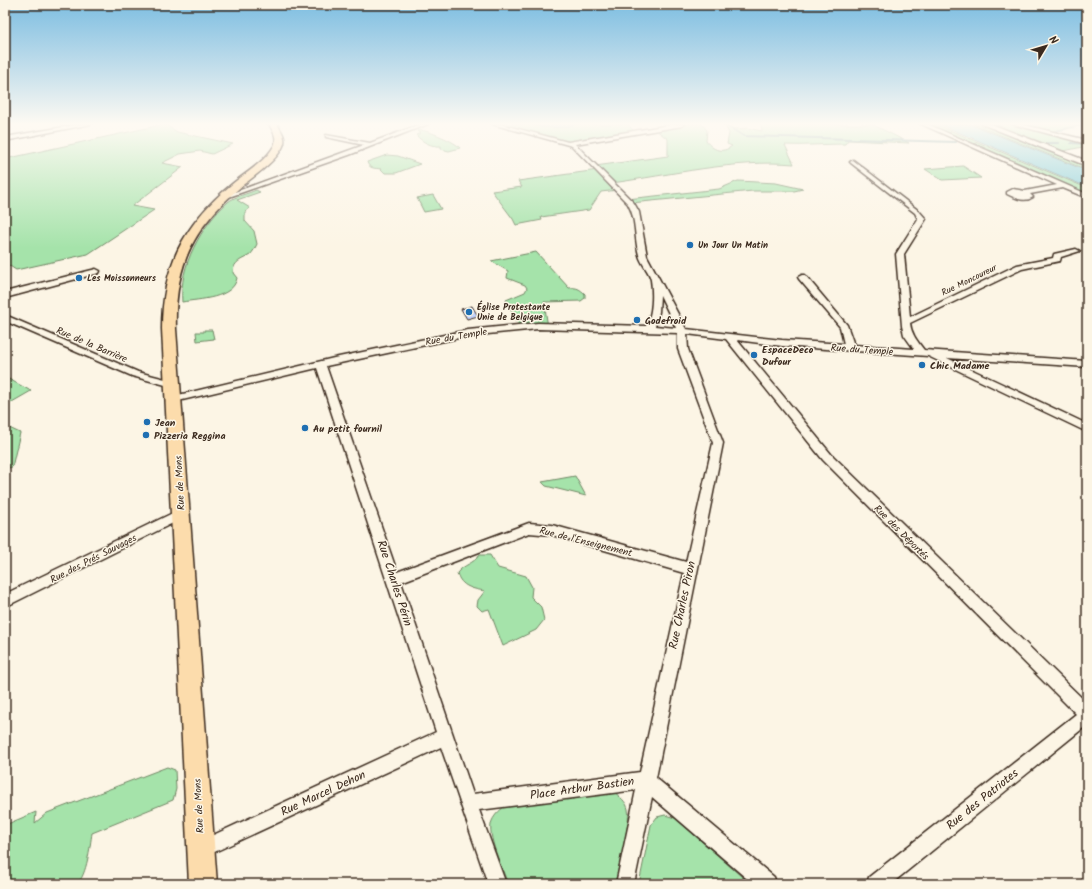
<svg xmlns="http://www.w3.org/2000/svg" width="1092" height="889" font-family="Kalam,sans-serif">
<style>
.green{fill:#a5e3aa;stroke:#708664}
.water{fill:#7acad7;stroke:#618a8d}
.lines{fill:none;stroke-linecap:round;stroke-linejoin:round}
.stream{stroke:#618a8d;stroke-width:2}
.building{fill:#c5d5fc;stroke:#3b2a1e}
.street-casing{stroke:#3b2a1e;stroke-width:3}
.secondary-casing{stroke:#3b2a1e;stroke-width:3}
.primary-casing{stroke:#3b2a1e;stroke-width:3}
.street{fill:#fcf5e5;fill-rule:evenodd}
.secondary{fill:#fcf5e5;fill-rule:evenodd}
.primary{fill:#fcdcac;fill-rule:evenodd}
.poi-dot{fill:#1f6fb2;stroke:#fcf5e5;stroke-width:1.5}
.labels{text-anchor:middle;stroke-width:3;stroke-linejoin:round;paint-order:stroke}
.far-poi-label{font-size:9px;font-weight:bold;fill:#3b2a1e;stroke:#fcf5e5;text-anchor:start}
.far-street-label{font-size:9px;fill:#3b2a1e;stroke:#fcf5e5}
.poi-label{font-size:10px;font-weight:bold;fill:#3b2a1e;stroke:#fcf5e5;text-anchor:start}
.street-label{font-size:10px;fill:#3b2a1e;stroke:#fcf5e5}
.near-street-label{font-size:12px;fill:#3b2a1e;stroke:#fcf5e5}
</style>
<rect width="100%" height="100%" fill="#fcf5e5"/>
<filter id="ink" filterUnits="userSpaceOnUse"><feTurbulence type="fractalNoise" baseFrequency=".025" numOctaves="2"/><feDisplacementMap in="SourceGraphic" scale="8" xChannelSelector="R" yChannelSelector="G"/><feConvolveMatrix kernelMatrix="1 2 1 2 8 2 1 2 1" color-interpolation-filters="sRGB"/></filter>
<g filter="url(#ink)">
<g class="green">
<polygon points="165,124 177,132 233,144 212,154 200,151 180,154 162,163 183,167 132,206 154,210 88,254 16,270 5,263 5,159"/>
<polygon points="495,124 627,124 635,132 569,143"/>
<path d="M 690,124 L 702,124 L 707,130 L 706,141 C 713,150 722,154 732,146 L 727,144 L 729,133 L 724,124 L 735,129 L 747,128 L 762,131 L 761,124 L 872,124 L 909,143 L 848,140 L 845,144 C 825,144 805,146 785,145 L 794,164 C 736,159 670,175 612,183 L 618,190 L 601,192 L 589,210 L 541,217 L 542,220 L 516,225 L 513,219 L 492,191 L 522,187 L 518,181 L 598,170 L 595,166 L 668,156 L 668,139 L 656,130 Z"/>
<polygon points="923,124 935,124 1087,188 1087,196"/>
<polygon points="973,124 986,124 1008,132 997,124 1087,124 1087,128 1078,126 1050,132 1087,142 1087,146 1059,152 1087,164 1087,170"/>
<path d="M 419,130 C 428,130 456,142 460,148 L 449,151 L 441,149 L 441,146 C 432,147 422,142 416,135 L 421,133 L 417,131 Z"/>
<path d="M 387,155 L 398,156 L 420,164 L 396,173 L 385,173 L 381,169 C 375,168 369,169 367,162 Z"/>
<polygon points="963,166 981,178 942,180 925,169"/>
<polygon points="738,181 776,183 803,189 794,191 753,191 631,203 627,199 719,189"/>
<path d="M 256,190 L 260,192 L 237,200 L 250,208 L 245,212 L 245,221 L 254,231 L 257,244 C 255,248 253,252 250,255 C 242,260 233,261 233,273 L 237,278 C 233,299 199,299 182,302 C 179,266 201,226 228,202 C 235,196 248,194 256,190 Z"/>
<polygon points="433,195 441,209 424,212 417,198"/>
<path d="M 536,252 L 569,288 C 577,287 580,289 585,294 L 585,298 L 581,301 L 544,302 L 548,327 L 520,327 L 506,300 L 525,292 L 527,288 L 525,285 L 507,278 L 508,271 L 491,261 Z"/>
<polygon points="204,330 212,330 214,339 197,341 196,332 204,332"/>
<polygon points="5,377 31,391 5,406"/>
<polygon points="5,426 20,433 12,467 5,469"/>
<polygon points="575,476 586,496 546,486 542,482"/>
<path d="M 479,555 L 490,555 L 498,568 L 526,576 L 532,587 L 531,597 L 541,607 L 544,620 L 536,630 L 503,646 L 489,609 L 482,611 L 477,606 L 478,600 L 485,591 C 473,589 461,587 457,573 C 464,564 474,564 479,555 Z"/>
<path d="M 167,767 L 175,770 L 176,789 L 173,800 L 92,833 C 90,846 87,875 77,884 L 5,884 L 5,825 L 36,812 L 35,823 L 47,813 Z"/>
<path d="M 614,792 C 620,797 626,801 628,809 C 631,824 618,867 615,884 L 508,884 C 503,870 486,834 492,821 C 495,814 501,809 507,805 Z"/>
<polygon points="665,815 675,818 750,884 639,884 651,825 657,817"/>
</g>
<g class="water">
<path d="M 528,124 L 578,124 C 561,129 544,129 528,124 Z"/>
<polygon points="939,124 970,124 1087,171 1087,187"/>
</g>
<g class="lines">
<g class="stream">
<polyline points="723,124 744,136 956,142"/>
<polyline points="1056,131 1085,124"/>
<polyline points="1046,143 1059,143"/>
<polyline points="1071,143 1087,144"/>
</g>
</g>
<polygon class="building" points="472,306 478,316 467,319 461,309"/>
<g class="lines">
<defs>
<g id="street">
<polygon points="81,124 91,124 5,141 5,137"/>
<polygon points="421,124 428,124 349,155 226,198 221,197 364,145 326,137 326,135 370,143"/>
<path d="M 492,124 L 500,124 L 568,142 L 675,124 L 684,124 L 682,126 L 575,144 L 634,203 L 639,212 L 647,256 L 686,329 L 782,340 L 844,344 L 840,327 L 799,279 L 798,277 L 802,275 L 805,275 L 847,325 L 854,345 L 914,349 L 904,335 L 902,326 L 896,254 L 918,219 L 915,213 L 851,163 L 850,162 L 853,160 L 919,211 L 926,219 L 904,254 L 910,317 L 1017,265 L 1053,258 L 1054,254 L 1076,249 L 1080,251 L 1061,257 L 1060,261 L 1022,269 L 910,323 C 911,334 918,342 924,350 L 1087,361 L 1087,367 L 947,358 L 1087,424 L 1087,432 L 928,356 L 782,346 L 737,340 L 831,454 L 1087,703 L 1087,725 L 891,884 L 867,884 L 869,877 L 1076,714 L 823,460 L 726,339 L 687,334 L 688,349 L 723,443 L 656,778 L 774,877 L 776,884 L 753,884 L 652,797 L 634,884 L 616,884 L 636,790 L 479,810 L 506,884 L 488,884 L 441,747 L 208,855 L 202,858 L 196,855 L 193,849 L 196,843 L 436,732 L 317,368 L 174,402 L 169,399 L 170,397 L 334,358 L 468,330 L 538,323 L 646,326 C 653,314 653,293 651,280 C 650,272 641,264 639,255 C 634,238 637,220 628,204 L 572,146 ZM 660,295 L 676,328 L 655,326 L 659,312 ZM 538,329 L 678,333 L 678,349 L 713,443 L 686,562 L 552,525 L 529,523 L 397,572 L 326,366 L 468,336 ZM 529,533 L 552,535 L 684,573 L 640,772 L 473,794 L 401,582 Z"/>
<path d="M 921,124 L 927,124 L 1087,194 L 1087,198 L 1063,188 L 1030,194 L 1033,197 C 1025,203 1015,198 1007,194 L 1007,192 L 1013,189 L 1025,191 L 1057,185 Z"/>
<polygon points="1012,124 1020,124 1087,140 1087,144"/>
<polygon points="96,269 100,271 99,273 5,298 5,292"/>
<polygon points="5,315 138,372 177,382 178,384 173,387 132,376 5,321"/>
<polygon points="181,509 185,511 187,514 185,517 5,607 5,594"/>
</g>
<polygon id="secondary" points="982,124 991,124 1087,161 1087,166"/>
<path id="primary" d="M 269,124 L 277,124 C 281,131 287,138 283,146 C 278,159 255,176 244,184 C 194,226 174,264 176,329 L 217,884 L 189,884 L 162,329 C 162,267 183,225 231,185 C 244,174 265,162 274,146 C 278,138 273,131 269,124 Z"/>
</defs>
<use href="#street" class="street-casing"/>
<use href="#secondary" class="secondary-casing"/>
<use href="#primary" class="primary-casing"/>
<use href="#street" class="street"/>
<use href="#secondary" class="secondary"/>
<use href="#primary" class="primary"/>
</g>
</g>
<linearGradient id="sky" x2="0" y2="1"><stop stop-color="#7cbde1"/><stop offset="0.5" stop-color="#fefaf3"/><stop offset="1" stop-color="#fefaf3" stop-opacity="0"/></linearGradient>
<rect width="1092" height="248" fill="url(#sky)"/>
<g class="poi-dot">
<circle cx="690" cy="245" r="4"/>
<circle cx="79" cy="278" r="4"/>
<circle cx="469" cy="312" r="4"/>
<circle cx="637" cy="320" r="4"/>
<circle cx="754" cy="355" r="4"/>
<circle cx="922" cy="365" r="4"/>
<circle cx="147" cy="422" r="4"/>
<circle cx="305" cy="428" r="4"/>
<circle cx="146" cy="435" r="4"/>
</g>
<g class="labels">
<g class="far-poi-label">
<text x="698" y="248">Un Jour Un Matin</text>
<text x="87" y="281">Les Moissonneurs</text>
<text x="477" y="310">Église Protestante<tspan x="477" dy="10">Unie de Belgique</tspan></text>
</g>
<g class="far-street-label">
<text transform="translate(969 280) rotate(-26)" y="3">Rue Moncoureur</text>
</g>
<g class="poi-label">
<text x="645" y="324">Godefroid</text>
<text x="762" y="353">EspaceDeco<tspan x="762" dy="12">Dufour</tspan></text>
<text x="930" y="369">Chic Madame</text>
<text x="155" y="426">Jean</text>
<text x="313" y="432">Au petit fournil</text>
<text x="154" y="439">Pizzeria Reggina</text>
</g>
<g class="street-label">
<text transform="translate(456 336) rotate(-10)" y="4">Rue du Temple</text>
<text transform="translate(92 344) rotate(23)" y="4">Rue de la Barrière</text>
<text transform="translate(862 349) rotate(4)" y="4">Rue du Temple</text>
<text transform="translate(179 483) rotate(-93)" y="4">Rue de Mons</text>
<text transform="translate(902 532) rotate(45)" y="4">Rue des Déportés</text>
<text transform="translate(586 541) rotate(14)" y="4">Rue de l'Enseignement</text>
<text transform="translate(93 558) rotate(-27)" y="4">Rue des Prés Sauvages</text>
<text transform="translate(198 806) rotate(-93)" y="4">Rue de Mons</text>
</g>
<g class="near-street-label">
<text transform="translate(395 583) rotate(72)" y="4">Rue Charles Périn</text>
<text transform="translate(682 605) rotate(-78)" y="4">Rue Charles Piron</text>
<text transform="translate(582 788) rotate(-8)" y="4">Place Arthur Bastien</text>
<text transform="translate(323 793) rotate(-25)" y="4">Rue Marcel Dehon</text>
<text transform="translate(982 799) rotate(-39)" y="4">Rue des Patriotes</text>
</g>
</g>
<rect width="1092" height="889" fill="none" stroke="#fcf5e5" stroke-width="20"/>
<rect x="10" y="10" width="1072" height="869" fill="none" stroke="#3b2a1e" stroke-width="1.5" filter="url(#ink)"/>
<g transform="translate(1046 46) rotate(52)" stroke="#fcf5e5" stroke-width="3" paint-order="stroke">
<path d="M0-3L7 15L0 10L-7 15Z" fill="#3b2a1e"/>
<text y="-6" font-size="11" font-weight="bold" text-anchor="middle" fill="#3b2a1e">N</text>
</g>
</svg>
